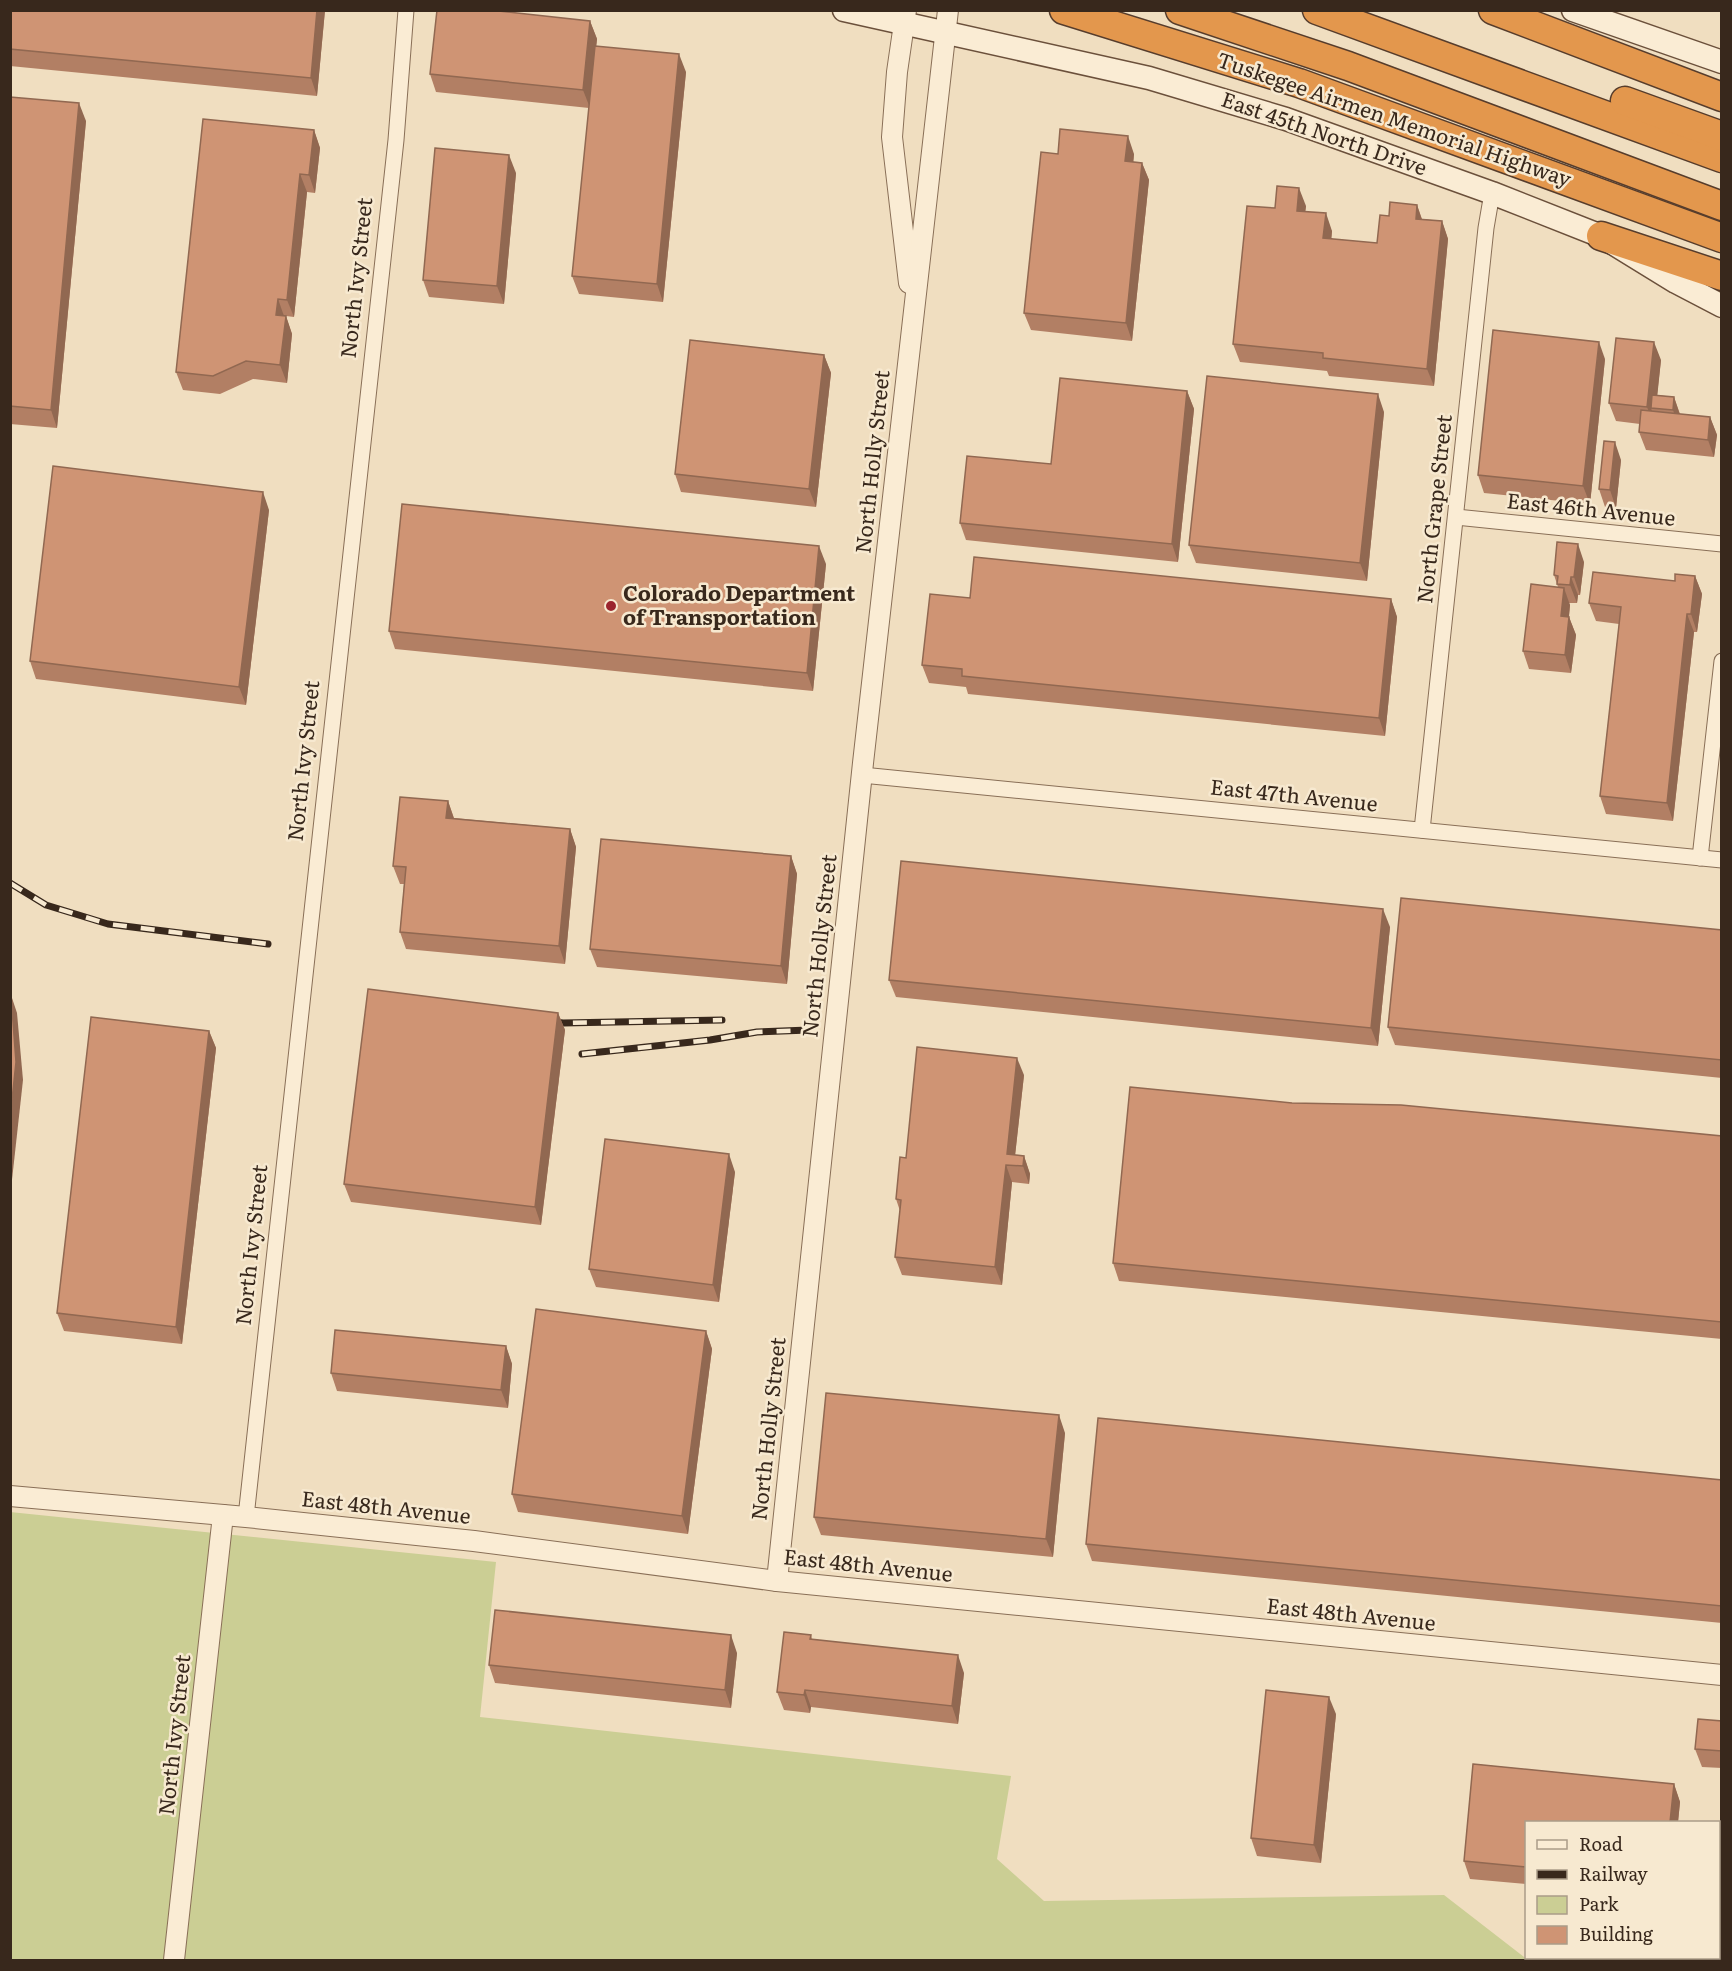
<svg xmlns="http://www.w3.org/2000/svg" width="1732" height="1971" font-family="Literata,serif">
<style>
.green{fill:#cbce94}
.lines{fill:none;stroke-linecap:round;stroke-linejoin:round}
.minor-casing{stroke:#896f57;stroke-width:17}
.tertiary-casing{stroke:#896f57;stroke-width:22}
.secondary-casing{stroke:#6b503b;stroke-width:25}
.motorway-casing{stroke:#573d2c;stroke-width:31}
.minor{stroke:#faecd4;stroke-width:15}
.tertiary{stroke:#faecd4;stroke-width:20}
.secondary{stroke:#faecd4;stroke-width:22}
.motorway{stroke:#e3974d;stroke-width:28}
.rail-casing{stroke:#38281c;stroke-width:7}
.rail{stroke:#f7e9d0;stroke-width:4.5;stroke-dasharray:14;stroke-linecap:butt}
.wall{fill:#b27f64}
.shaded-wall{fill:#916851}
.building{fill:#cf9474;stroke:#916851;stroke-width:1.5}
.poi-dot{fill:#9b252e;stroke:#f7e9d0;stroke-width:2}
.labels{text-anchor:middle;stroke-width:5;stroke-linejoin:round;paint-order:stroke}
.street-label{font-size:21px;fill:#38281c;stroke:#f7e9d0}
.poi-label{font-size:21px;font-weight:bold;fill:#38281c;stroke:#f7e9d0;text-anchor:start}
</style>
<rect width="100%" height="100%" fill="#f0dec0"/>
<polygon class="green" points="10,1512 496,1562 480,1717 1011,1776 997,1859 1044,1901 1444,1895 1528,1960 11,1960"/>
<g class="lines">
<defs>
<g id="minor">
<polyline points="1456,517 1722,544"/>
<polyline points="862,775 1722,860"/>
<polyline points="1422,830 1486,228 1492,193"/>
<polyline points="1700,858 1722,661"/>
<polyline points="246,1517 396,140 406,10"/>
</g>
<g id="tertiary">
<polyline points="906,10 897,72 892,137 909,283"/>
<polyline points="10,1496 246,1517 474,1541 777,1581 1722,1675"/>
<polyline points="777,1581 863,763 948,10"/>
<polyline points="174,1960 223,1515"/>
</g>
<g id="secondary">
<polyline points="844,10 1149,78 1286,119 1492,193 1601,236 1676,282 1722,306"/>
<polyline points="1573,10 1722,62"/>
</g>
<g id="motorway">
<polyline points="1064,10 1299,83 1722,238"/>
<polyline points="1180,10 1348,66 1722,206"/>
<polyline points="1317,10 1722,158"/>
<polyline points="1493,10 1722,97"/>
<polyline points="1625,101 1722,136"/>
<polyline points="1601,236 1722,276"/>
</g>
</defs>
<use href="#minor" class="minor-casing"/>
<use href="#tertiary" class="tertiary-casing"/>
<use href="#secondary" class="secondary-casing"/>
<use href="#motorway" class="motorway-casing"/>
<use href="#minor" class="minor"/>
<use href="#tertiary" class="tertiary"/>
<use href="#secondary" class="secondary"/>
<use href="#motorway" class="motorway"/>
<defs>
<g id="rail">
<polyline points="10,883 46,905 108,924 268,944"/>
<polyline points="545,1021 563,1023 722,1020"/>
<polyline points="582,1054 710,1040 757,1032 809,1030"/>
</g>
</defs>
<use href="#rail" class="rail-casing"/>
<use href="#rail" class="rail"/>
</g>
<g class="wall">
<polygon points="10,10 325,10 317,96 10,66"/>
<polygon points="590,21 597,39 596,46 686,72 663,302 579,294 572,276 589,108 436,92 430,74"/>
<polygon points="10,97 86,121 57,428 10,424"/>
<polygon points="314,130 320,148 315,193 307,192 294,317 286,316 292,334 287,383 253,379 220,394 183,390 176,372"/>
<polygon points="1058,154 1134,154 1133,162 1142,163 1149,180 1132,341 1031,330 1024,313"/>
<polygon points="516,173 504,304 429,297 423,280"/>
<polygon points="1417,205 1422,219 1442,221 1448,239 1434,386 1329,376 1327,371 1240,362 1233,344 1275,208 1306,206 1305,212 1332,231 1331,239 1377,243 1389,216"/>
<polygon points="824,355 831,373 816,507 681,492 675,474"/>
<polygon points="1605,359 1590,504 1484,493 1478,475"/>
<polygon points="1661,360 1657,395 1674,397 1680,414 1710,417 1717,435 1714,457 1646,450 1639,432 1640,424 1616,421 1609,403"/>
<polygon points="1187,391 1194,409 1178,562 966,540 960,523 1051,464"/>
<polygon points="1384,412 1367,581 1196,563 1189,545"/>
<polygon points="1621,460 1616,508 1605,507 1599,489"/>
<polygon points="269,510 246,705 36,679 30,661"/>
<polygon points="1584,562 1580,595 1578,595 1577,603 1569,603 1570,605 1569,617 1576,635 1571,673 1529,669 1523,651 1558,587 1554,575"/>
<polygon points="826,564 813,691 395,649 389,631"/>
<polygon points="1695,576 1702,594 1697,632 1694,632 1673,821 1606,814 1600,796 1619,624 1596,621 1589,603"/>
<polygon points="970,598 1391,599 1397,617 1385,736 968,694 966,687 929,683 922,665"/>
<polygon points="448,801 454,818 570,829 576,847 565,964 406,949 400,932 404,884 400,884 393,866"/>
<polygon points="791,856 797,874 787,984 597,967 590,949"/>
<polygon points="1390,927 1378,1046 896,997 889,980"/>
<polygon points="1722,930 1722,1078 1395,1045 1388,1027"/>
<polygon points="558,1013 565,1030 541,1225 351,1202 344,1184"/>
<polygon points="209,1031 216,1048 182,1344 64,1331 57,1313"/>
<polygon points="1024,1075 1015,1155 1024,1156 1030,1174 1029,1184 1012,1182 1002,1285 902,1275 895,1257 900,1211 896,1199 906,1158"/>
<polygon points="1292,1103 1722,1136 1722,1339 1119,1281 1113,1263"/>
<polygon points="735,1172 719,1302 596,1287 589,1269"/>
<polygon points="706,1331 712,1349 688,1534 518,1512 512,1494"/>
<polygon points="506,1346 512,1364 508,1408 337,1391 331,1373"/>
<polygon points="1065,1433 1053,1557 821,1535 814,1517"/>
<polygon points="1722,1480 1722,1623 1092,1561 1086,1544"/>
<polygon points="811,1635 812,1639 964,1673 958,1724 811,1707 810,1713 784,1710 777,1692"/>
<polygon points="737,1653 731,1708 495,1683 489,1665"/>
<polygon points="1336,1714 1321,1863 1257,1856 1251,1838"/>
<polygon points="1722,1721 1722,1768 1702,1767 1695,1749"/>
<polygon points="1473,1764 1674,1784 1680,1802 1678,1822 1527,1822 1527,1884 1470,1879 1464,1861"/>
</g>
<g class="shaded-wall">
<polygon points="317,10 325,10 317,96 311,78"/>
<polygon points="590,21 597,39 590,108 583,90"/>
<polygon points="679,54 686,72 663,302 657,284"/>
<polygon points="79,103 86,121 57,428 51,410"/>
<polygon points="314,130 320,148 315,193 309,175"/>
<polygon points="1128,136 1134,154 1132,179 1125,161"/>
<polygon points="509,155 516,173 504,304 497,286"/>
<polygon points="1142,163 1149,180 1132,341 1126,323"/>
<polygon points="300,174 307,192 294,317 287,300"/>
<polygon points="1299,188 1306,206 1303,229 1297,211"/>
<polygon points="1417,205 1423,223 1416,219"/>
<polygon points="1326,213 1332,231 1330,256 1323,238"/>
<polygon points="1442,221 1448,239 1434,386 1427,369"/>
<polygon points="278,299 284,316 276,315"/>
<polygon points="286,316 292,334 287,383 280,365"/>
<polygon points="1599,342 1605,359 1590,504 1583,486"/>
<polygon points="1654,342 1661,360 1656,408 1651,408 1654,418 1654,425 1647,407"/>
<polygon points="824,355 831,373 816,507 809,489"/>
<polygon points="1187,391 1194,409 1178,562 1172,544"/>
<polygon points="1378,394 1384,412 1367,581 1360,563"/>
<polygon points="1674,397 1680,415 1679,428 1673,410"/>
<polygon points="1710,417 1717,435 1714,457 1708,440"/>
<polygon points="1615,442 1621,460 1616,508 1610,490"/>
<polygon points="263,492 269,510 246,705 239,687"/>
<polygon points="1578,544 1584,562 1580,595 1574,577"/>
<polygon points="819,546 826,564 813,691 807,673"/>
<polygon points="1695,576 1702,594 1697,632 1691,614"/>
<polygon points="1571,577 1578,595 1577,603 1570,585"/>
<polygon points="1564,588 1570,605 1567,634 1561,616"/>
<polygon points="1391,599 1397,617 1385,736 1379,718"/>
<polygon points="1687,614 1694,632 1673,821 1667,803"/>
<polygon points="1569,617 1576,635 1571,673 1565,655"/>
<polygon points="448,801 454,819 446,818"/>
<polygon points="570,829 576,847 565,964 559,946"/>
<polygon points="791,856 797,874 787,984 781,966"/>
<polygon points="1383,909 1390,927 1378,1046 1371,1028"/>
<polygon points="11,995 17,1013 23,1080 10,1198"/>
<polygon points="558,1013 565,1030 541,1225 535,1207"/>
<polygon points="209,1031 216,1048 182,1344 176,1327"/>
<polygon points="1017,1058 1024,1075 1014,1165 1007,1154"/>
<polygon points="729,1154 735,1172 719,1302 713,1285"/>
<polygon points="1024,1156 1030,1174 1029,1184 1023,1166"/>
<polygon points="1006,1165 1012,1182 1002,1285 995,1267"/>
<polygon points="706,1331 712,1349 688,1534 682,1516"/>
<polygon points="506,1346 512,1364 508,1408 501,1390"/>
<polygon points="1059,1415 1065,1433 1053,1557 1046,1539"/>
<polygon points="731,1635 737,1653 731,1708 725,1690"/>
<polygon points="958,1655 964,1673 958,1724 952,1706"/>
<polygon points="805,1690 811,1707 810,1713 804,1695"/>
<polygon points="1329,1697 1336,1714 1321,1863 1314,1845"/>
<polygon points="1674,1784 1680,1802 1678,1822 1670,1822"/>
</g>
<g class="building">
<polygon points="10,10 317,10 311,78 10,49"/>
<polygon points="437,10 489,10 590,21 583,90 430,74"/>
<polygon points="595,46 679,54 657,284 572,276"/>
<polygon points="10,97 79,103 51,410 10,406"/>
<polygon points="203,119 314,130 309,175 300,174 287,300 278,299 276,315 286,316 280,365 246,361 213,376 176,372"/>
<polygon points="1060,129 1128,136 1125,161 1142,163 1126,323 1024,313 1041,152 1058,154"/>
<polygon points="435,148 509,155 497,286 423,280"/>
<polygon points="1277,186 1299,188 1297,211 1326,213 1323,238 1377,243 1380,215 1389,216 1390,202 1417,205 1416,219 1442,221 1427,369 1323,358 1323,353 1233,344 1247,206 1275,208"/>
<polygon points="1493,330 1599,342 1583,486 1478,475"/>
<polygon points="1616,338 1654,342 1647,407 1609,403"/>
<polygon points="690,340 824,355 809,489 675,474"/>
<polygon points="1207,376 1378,394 1360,563 1189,545"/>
<polygon points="1060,378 1187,391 1172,544 960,523 967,456 1051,464"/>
<polygon points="1652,395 1674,397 1673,410 1651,408"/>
<polygon points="1641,410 1710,417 1708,440 1639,432"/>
<polygon points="1604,441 1615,442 1610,490 1599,489"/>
<polygon points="53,466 263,492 239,687 30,661"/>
<polygon points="402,504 819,546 807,673 389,631"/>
<polygon points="1557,542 1578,544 1574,577 1571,577 1570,585 1557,584 1558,576 1554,575"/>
<polygon points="974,557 1391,599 1379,718 962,676 962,669 922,665 930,594 970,598"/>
<polygon points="1593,572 1675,581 1675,574 1695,576 1691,614 1687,614 1667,803 1600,796 1621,607 1589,603"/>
<polygon points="1531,584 1564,588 1561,616 1569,617 1565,655 1523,651"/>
<polygon points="400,797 448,801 446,818 570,829 559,946 400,932 406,867 393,866"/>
<polygon points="601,839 791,856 781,966 590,949"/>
<polygon points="901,861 1383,909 1371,1028 889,980"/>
<polygon points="1401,898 1722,930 1722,1060 1388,1027"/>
<polygon points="368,989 558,1013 535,1207 344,1184"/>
<polygon points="11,995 16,1062 10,1119 10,995"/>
<polygon points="91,1017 209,1031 176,1327 57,1313"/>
<polygon points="917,1047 1017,1058 1007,1154 1024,1156 1023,1166 1006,1165 995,1267 895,1257 901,1200 896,1199 900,1157 906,1158"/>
<polygon points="1130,1087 1292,1103 1401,1105 1722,1136 1722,1322 1113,1263"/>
<polygon points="605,1139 729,1154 713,1285 589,1269"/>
<polygon points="536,1309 706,1331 682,1516 512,1494"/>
<polygon points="335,1330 506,1346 501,1390 331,1373"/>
<polygon points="826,1393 1059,1415 1046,1539 814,1517"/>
<polygon points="1098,1418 1722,1480 1722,1606 1086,1544"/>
<polygon points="495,1610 731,1635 725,1690 489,1665"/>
<polygon points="784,1632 811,1635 810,1639 958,1655 952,1706 805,1690 804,1695 777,1692"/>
<polygon points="1266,1690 1329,1697 1314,1845 1251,1838"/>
<polygon points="1698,1719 1722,1721 1722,1751 1695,1749"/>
<polygon points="1473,1764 1674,1784 1670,1822 1527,1822 1527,1867 1464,1861"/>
<polygon points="1579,1958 1603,1958 1608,1960 1577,1960"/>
</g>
<circle class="poi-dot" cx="611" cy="606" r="6"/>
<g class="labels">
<g class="street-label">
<text transform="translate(1394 120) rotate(19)" y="7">Tuskegee Airmen Memorial Highway</text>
<text transform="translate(1324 134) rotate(19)" y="7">East 45th North Drive</text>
<text transform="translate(357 278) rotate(-84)" y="7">North Ivy Street</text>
<text transform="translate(873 462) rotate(-84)" y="7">North Holly Street</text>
<text transform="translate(1435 509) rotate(-84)" y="7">North Grape Street</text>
<text transform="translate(1591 510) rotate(6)" y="7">East 46th Avenue</text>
<text transform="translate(304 761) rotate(-84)" y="7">North Ivy Street</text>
<text transform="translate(1294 796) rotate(6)" y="7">East 47th Avenue</text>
<text transform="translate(820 946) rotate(-84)" y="7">North Holly Street</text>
<text transform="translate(252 1245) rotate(-84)" y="7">North Ivy Street</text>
<text transform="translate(769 1429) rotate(-84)" y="7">North Holly Street</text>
<text transform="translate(386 1508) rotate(6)" y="7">East 48th Avenue</text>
<text transform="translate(868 1566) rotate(6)" y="7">East 48th Avenue</text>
<text transform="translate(1351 1615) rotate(6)" y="7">East 48th Avenue</text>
<text transform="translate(175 1735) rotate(-84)" y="7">North Ivy Street</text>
</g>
<g class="poi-label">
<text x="623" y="601">Colorado Department<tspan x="623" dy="24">of Transportation</tspan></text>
</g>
</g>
<rect width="1732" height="1971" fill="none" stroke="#38281c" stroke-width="24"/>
<rect x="1525" y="1821" width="195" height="138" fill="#f7e9d0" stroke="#ab9c88" stroke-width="1.5"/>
<rect x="1537" y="1840" width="30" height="9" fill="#faecd4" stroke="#ab9c88" stroke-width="1.5"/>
<text x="1579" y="1851" font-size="18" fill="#38281c">Road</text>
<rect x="1537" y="1870" width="30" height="9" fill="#38281c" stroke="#ab9c88" stroke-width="1.5"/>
<text x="1579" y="1881" font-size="18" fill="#38281c">Railway</text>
<rect x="1537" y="1896" width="30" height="18" fill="#cbce94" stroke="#ab9c88" stroke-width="1.5"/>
<text x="1579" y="1911" font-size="18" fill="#38281c">Park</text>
<rect x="1537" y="1926" width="30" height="18" fill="#cf9474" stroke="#ab9c88" stroke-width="1.5"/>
<text x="1579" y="1941" font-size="18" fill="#38281c">Building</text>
</svg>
